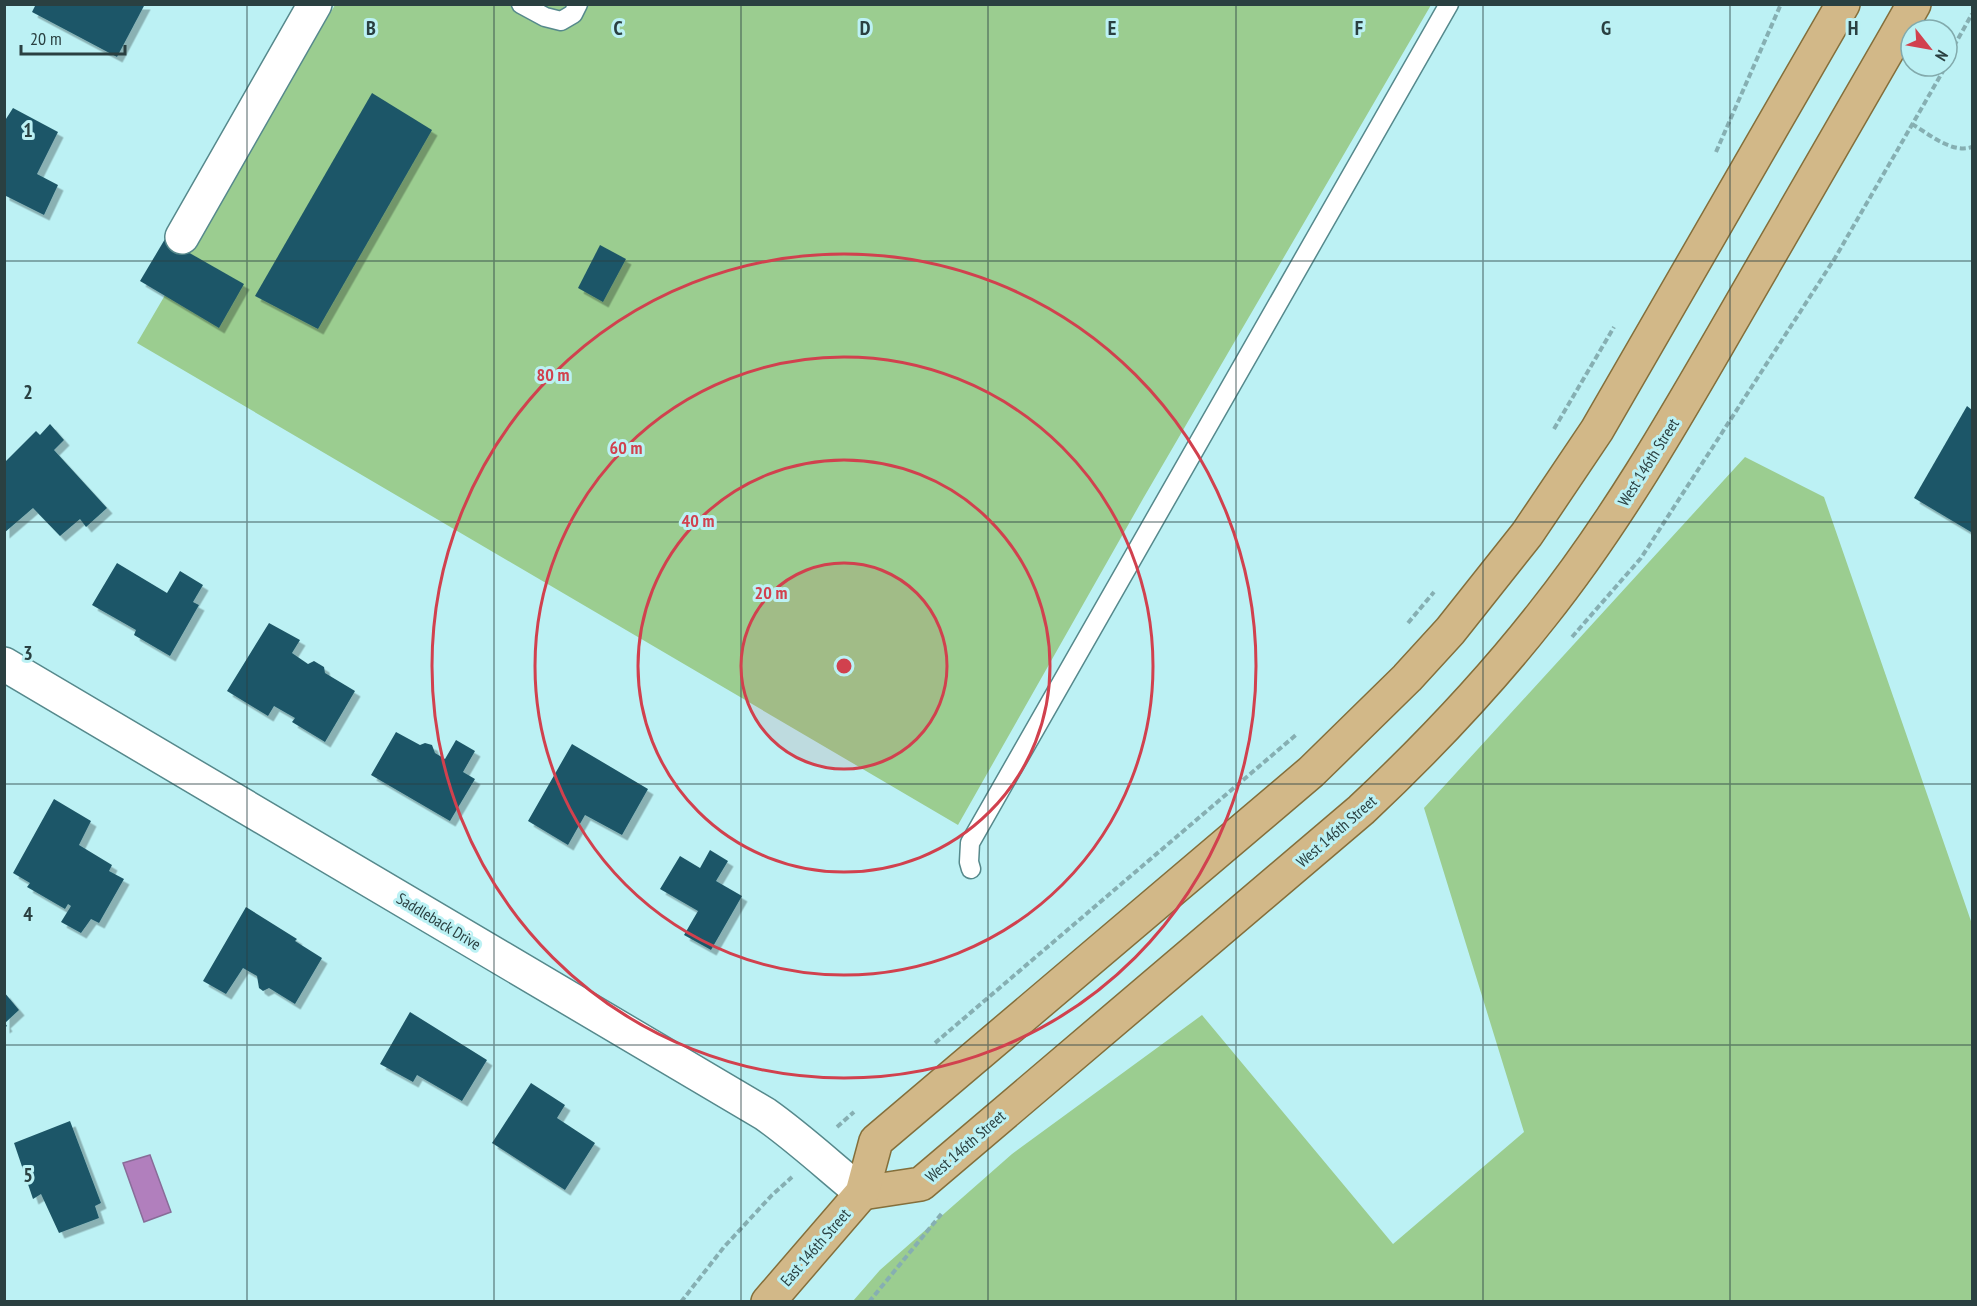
<svg xmlns="http://www.w3.org/2000/svg" width="1977" height="1306" font-family="'PT Sans Narrow',sans-serif">
<style>
.green{fill:#9bcd90}
.water{fill:#b17fbd;stroke:#886c98;stroke-width:1.5}
.building{fill:#1f5767;filter:url(#shadow)}
.lines{fill:none;stroke-linecap:round;stroke-linejoin:round}
.lane-casing{stroke:#56898c;stroke-width:21}
.street-casing{stroke:#56898c;stroke-width:36}
.primary-casing{stroke:#846f3b;stroke-width:36}
.path{stroke:#86afb2;stroke-width:4;stroke-dasharray:6 3;stroke-linecap:butt}
.lane{stroke:#fff;stroke-width:18}
.street{stroke:#fff;stroke-width:33}
.primary{stroke:#d2b888;stroke-width:33}
.grid{fill:none;stroke:#2a4041;stroke-width:1.5;stroke-opacity:0.55}
.ring{fill:none;stroke:#d1414e;stroke-width:3}
.labels{text-anchor:middle;stroke-width:6;stroke-linejoin:round;paint-order:stroke}
.street-label{font-size:16px;fill:#2a4041;stroke:#bcf1f4}
.grid-label{font-size:20px;text-anchor:middle;font-weight:bold;fill:#2a4041;stroke:#bcf1f4;stroke-width:6;stroke-linejoin:round;paint-order:stroke}
.centre{fill:#d1414e;stroke:#bcf1f4;stroke-width:3}
.ring-label{font-size:18px;text-anchor:middle;font-weight:bold;fill:#d1414e;stroke:#bcf1f4;stroke-width:6;stroke-linejoin:round;paint-order:stroke}
</style>
<defs>
<filter id="shadow"><feDropShadow dx="5.5" dy="5.5" stdDeviation="0" flood-color="#0004"/></filter>
</defs>
<rect width="100%" height="100%" fill="#bcf1f4"/>
<g class="green">
<polygon points="335,5 1431,5 1144,497 958,825 137,343"/>
<polygon points="1745,457 1824,497 1972,924 1972,1301 853,1301 880,1270 1012,1154 1202,1015 1393,1244 1524,1132 1424,808"/>
</g>
<polygon class="water" points="150,1155 171,1212 144,1222 123,1163"/>
<g class="building">
<polygon points="36,4 145,4 117,57 32,12"/>
<polygon points="372,93 432,130 318,329 255,296"/>
<polygon points="13,108 58,132 37,174 58,185 44,215 4,195 4,122"/>
<polygon points="165,239 244,284 219,328 140,281"/>
<polygon points="600,245 626,259 603,302 578,288"/>
<polygon points="1967,406 1972,410 1972,529 1971,532 1914,498"/>
<polygon points="50,424 64,440 54,450 107,508 86,527 80,519 60,536 33,508 4,533 4,463 36,431 40,435"/>
<polygon points="117,563 167,593 180,571 203,585 193,602 199,605 170,656 134,635 136,630 92,605"/>
<polygon points="269,623 300,640 292,653 308,664 314,661 324,667 325,673 355,691 325,742 292,722 295,718 274,706 268,716 227,691"/>
<polygon points="396,732 420,745 425,743 432,745 435,753 445,759 456,740 475,751 463,772 475,779 450,821 371,775"/>
<polygon points="572,744 648,789 622,835 585,815 568,845 528,821"/>
<polygon points="54,799 91,821 79,845 112,865 109,871 124,879 99,923 91,919 81,933 61,922 71,906 68,904 65,909 27,887 30,883 13,873"/>
<polygon points="710,850 728,861 716,881 742,896 711,950 684,935 698,911 660,889 680,856 700,868"/>
<polygon points="246,907 297,939 295,941 322,958 295,1004 269,988 263,991 259,988 257,976 243,968 226,994 203,981"/>
<polygon points="4,992 19,1010 5,1023 7,1026 4,1028"/>
<polygon points="410,1012 487,1060 462,1101 417,1075 413,1082 380,1064"/>
<polygon points="531,1083 565,1105 557,1118 595,1143 565,1190 492,1143"/>
<polygon points="70,1121 101,1203 95,1206 99,1218 59,1233 41,1194 33,1199 14,1143"/>
</g>
<g class="lines">
<defs>
<g id="lane">
<polyline points="521,4 545,17 561,21 573,14 578,4"/>
<polyline points="971,869 969,862 970,843 1449,4"/>
</g>
<g id="street">
<polyline points="182,237 315,4"/>
<path d="M 4,664 L 765,1114 C 799,1138 830,1167 862,1193"/>
</g>
<g id="primary">
<path d="M 862,1193 L 921,1184 L 1361,810 C 1426,749 1487,685 1542,615 C 1620,517 1681,408 1744,299 C 1800,201 1858,103 1914,4"/>
<polyline points="768,1302 862,1193 876,1141 1311,772 1407,678 1450,631 1527,534 1597,430 1843,4"/>
</g>
</defs>
<use href="#lane" class="lane-casing"/>
<use href="#street" class="street-casing"/>
<use href="#primary" class="primary-casing"/>
<g class="path">
<polyline points="1947,41 1954,46"/>
<polyline points="1947,63 1954,46 1972,14"/>
<path d="M 1912,124 C 1929,134 1952,154 1972,147"/>
<polyline points="1716,152 1781,4"/>
<polyline points="1554,429 1614,327"/>
<polyline points="1408,623 1434,592"/>
<polyline points="1572,637 1641,558 1835,258 1946,66"/>
<polyline points="935,1043 1297,734"/>
<polyline points="837,1127 854,1112"/>
<polyline points="681,1302 724,1247 772,1195 792,1177"/>
<polyline points="869,1302 943,1212"/>
</g>
<use href="#lane" class="lane"/>
<use href="#street" class="street"/>
<use href="#primary" class="primary"/>
</g>
<path class="grid" d="M 247,4 L 247,1302M 494,4 L 494,1302M 741,4 L 741,1302M 988,4 L 988,1302M 1236,4 L 1236,1302M 1483,4 L 1483,1302M 1730,4 L 1730,1302M 4,261 L 1972,261M 4,522 L 1972,522M 4,784 L 1972,784M 4,1045 L 1972,1045"/>
<circle cx="844" cy="666" r="103" fill="#d1414e" fill-opacity=".12"/>
<g class="ring">
<circle cx="844" cy="666" r="103"/>
<circle cx="844" cy="666" r="206"/>
<circle cx="844" cy="666" r="309"/>
<circle cx="844" cy="666" r="412"/>
</g>
<g class="labels">
<g class="street-label">
<text transform="translate(1648 462) rotate(-58)" y="6">West 146th Street</text>
<text transform="translate(1336 831) rotate(-41)" y="6">West 146th Street</text>
<text transform="translate(439 921) rotate(31)" y="6">Saddleback Drive</text>
<text transform="translate(965 1146) rotate(-41)" y="6">West 146th Street</text>
<text transform="translate(815 1247) rotate(-49)" y="6">East 146th Street</text>
</g>
</g>
<g class="grid-label">
<text x="371" y="35">B</text>
<text x="618" y="35">C</text>
<text x="865" y="35">D</text>
<text x="1112" y="35">E</text>
<text x="1359" y="35">F</text>
<text x="1606" y="35">G</text>
<text x="1853" y="35">H</text>
<text x="28" y="137">1</text>
<text x="28" y="399">2</text>
<text x="28" y="660">3</text>
<text x="28" y="921">4</text>
<text x="28" y="1182">5</text>
</g>
<circle cx="844" cy="666" r="9" class="centre"/>
<g class="ring-label">
<text x="553" y="381">80 m</text>
<text x="626" y="454">60 m</text>
<text x="698" y="527">40 m</text>
<text x="771" y="599">20 m</text>
</g>
<rect width="1977" height="1306" fill="none" stroke="#2a4041" stroke-width="12"/>
<g transform="translate(1929 48) rotate(121)"><circle r="28" fill="#bcf1f4" stroke="#82aaac" stroke-width="1.5"/>
<path d="M0-4.5L10 22L0 15L-10 22Z" fill="#d1414e"/>
<text y="-9" font-size="16" font-weight="bold" text-anchor="middle" fill="#2a4041">N</text>
</g>
<path d="M21 45v9h104v-9" fill="none" stroke="#2a4041" stroke-width="3"/>
<text x="30" y="45" font-size="18" fill="#2a4041" stroke="#bcf1f4" stroke-width="4.5" paint-order="stroke">20 m</text>
</svg>
